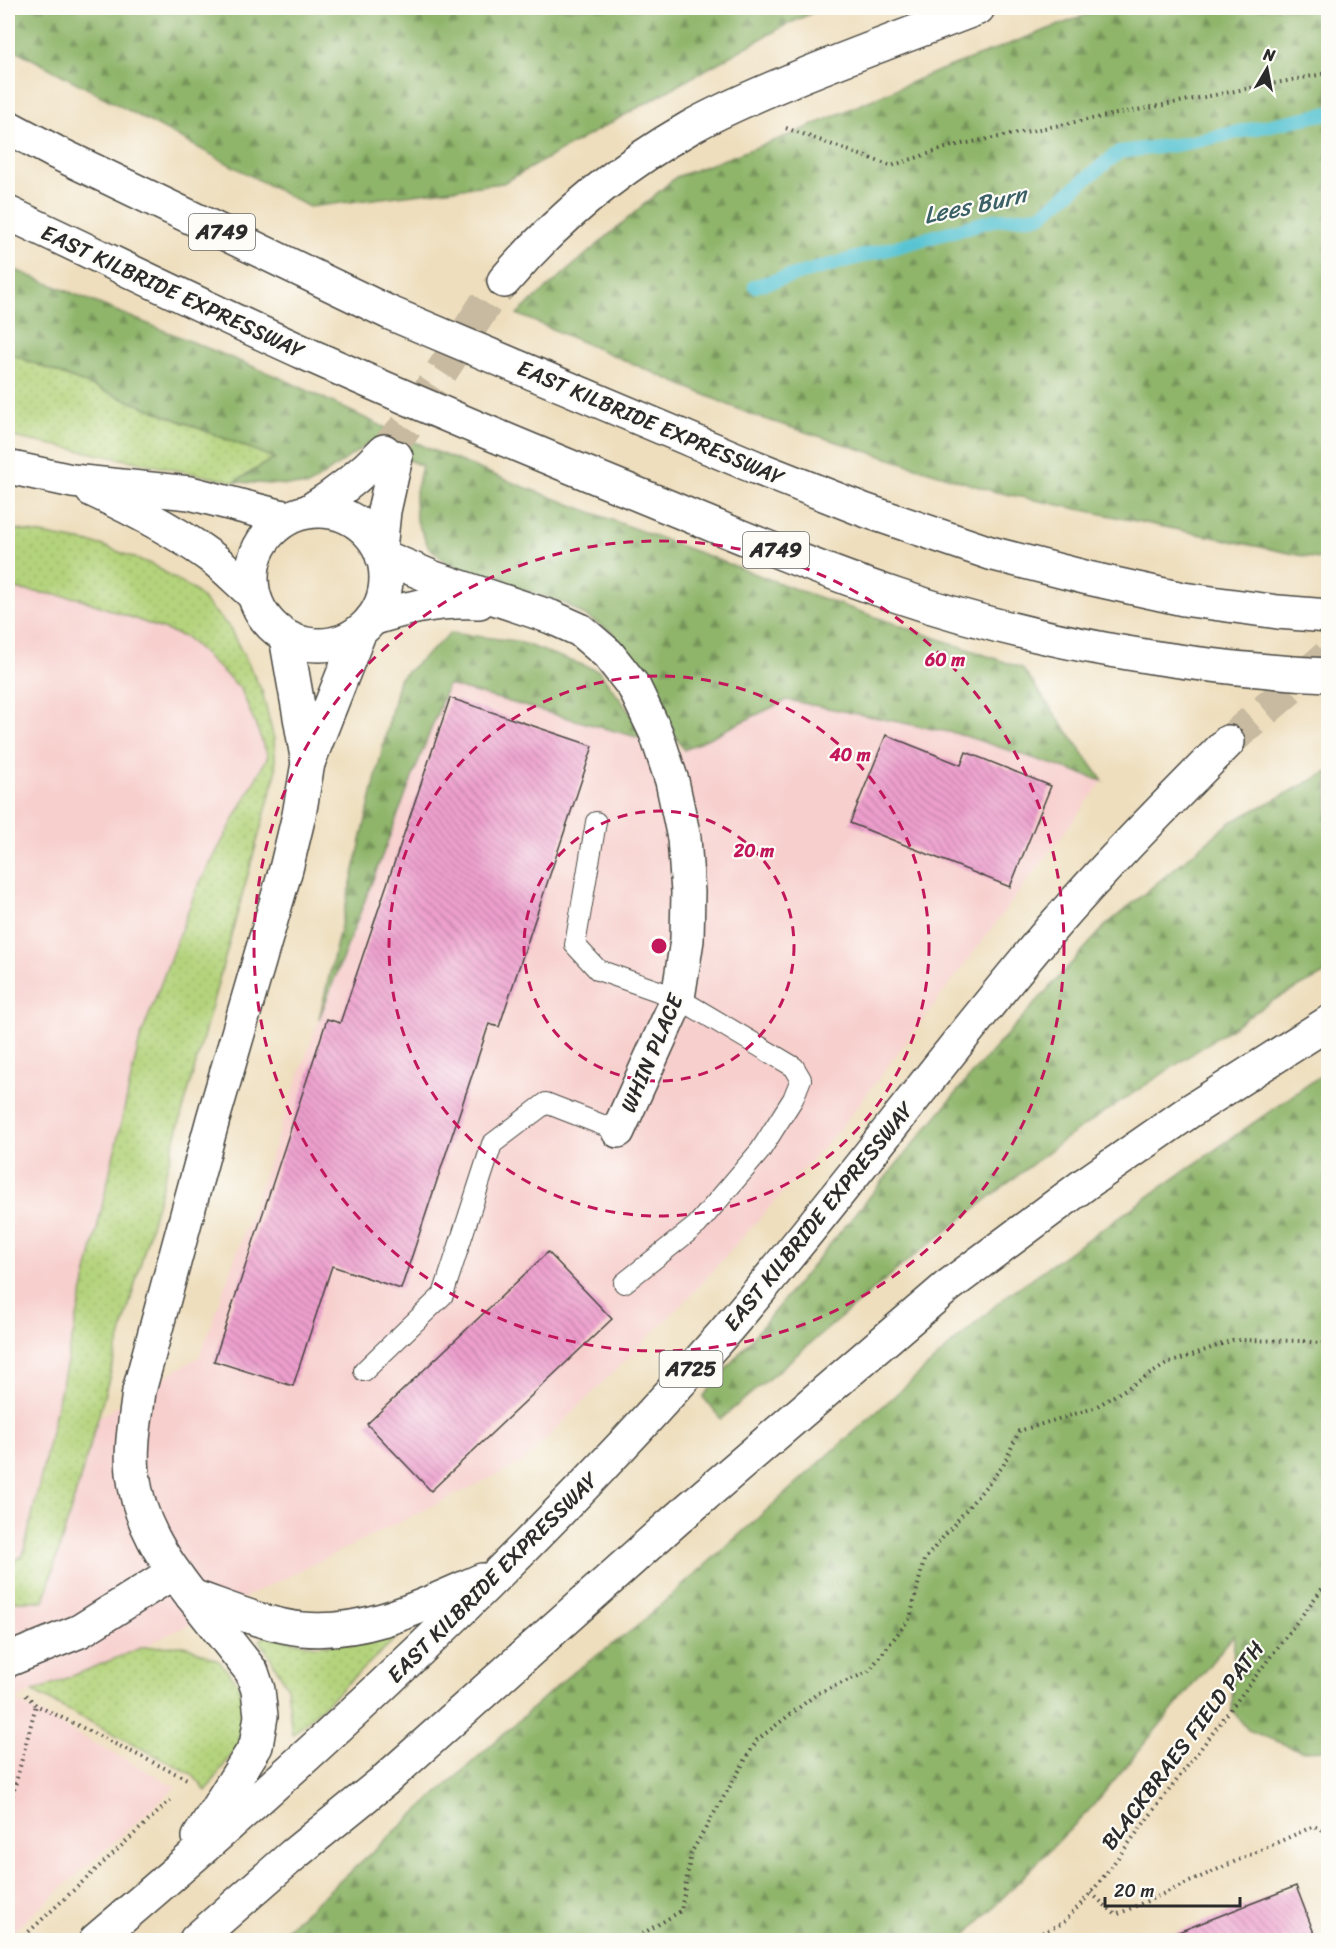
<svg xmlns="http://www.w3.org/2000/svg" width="1336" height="1948" font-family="Sriracha,sans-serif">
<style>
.built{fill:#f7d0ce}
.green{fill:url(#green-dots);stroke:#707f53;stroke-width:1.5}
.forest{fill:url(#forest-firs);stroke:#5d704b;stroke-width:1.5}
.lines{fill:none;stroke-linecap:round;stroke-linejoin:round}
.stream{stroke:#59c4d3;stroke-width:14}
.building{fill:url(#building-back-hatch)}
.minor-tunnel{stroke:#c7baa0;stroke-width:33;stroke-dasharray:33 16;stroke-linecap:butt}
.trunk-tunnel{stroke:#c7baa0;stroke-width:33;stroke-dasharray:33 16;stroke-linecap:butt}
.service-casing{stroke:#484641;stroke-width:22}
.minor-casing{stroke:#484641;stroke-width:36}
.primary-casing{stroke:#484641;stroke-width:36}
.trunk-casing{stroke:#484641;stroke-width:36}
.path{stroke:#484641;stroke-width:4;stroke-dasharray:1.5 4.5;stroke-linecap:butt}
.service{stroke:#fff;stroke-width:20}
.minor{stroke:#fff;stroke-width:33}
.primary{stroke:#fff;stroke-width:33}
.trunk{stroke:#fff;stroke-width:33}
.ring{fill:none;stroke:#c2185b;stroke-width:3;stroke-dasharray:10 8}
.labels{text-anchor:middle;stroke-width:4.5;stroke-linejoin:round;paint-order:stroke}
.shield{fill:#fdfcf7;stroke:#6a6a68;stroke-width:1.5}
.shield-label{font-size:21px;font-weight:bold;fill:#2b2b2b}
.street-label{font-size:22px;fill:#2b2b2b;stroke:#fdfcf7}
.water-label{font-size:24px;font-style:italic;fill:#3b6166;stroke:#fdfcf7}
.centre{fill:#c2185b;stroke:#fdfcf7;stroke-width:3}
.ring-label{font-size:18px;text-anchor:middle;font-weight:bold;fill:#c2185b;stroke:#fdfcf7;stroke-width:4.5;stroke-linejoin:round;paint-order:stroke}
</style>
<defs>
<pattern id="green-dots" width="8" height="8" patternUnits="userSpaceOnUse" patternTransform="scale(1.5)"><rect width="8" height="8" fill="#b4d37b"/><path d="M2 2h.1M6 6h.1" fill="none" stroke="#9bb56a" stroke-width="1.8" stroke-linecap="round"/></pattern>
<pattern id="forest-firs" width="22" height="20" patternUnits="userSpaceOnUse" patternTransform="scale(1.5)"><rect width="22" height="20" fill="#8fb56b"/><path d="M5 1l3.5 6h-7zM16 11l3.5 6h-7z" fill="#759358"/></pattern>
<pattern id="building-back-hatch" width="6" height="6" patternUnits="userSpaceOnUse" patternTransform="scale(1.5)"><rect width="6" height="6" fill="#ee9fcd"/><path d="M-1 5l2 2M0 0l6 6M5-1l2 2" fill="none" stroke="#c182a7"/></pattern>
</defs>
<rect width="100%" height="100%" fill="#fdfcf7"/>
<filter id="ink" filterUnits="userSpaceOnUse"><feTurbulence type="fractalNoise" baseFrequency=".0167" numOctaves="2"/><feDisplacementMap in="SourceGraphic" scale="12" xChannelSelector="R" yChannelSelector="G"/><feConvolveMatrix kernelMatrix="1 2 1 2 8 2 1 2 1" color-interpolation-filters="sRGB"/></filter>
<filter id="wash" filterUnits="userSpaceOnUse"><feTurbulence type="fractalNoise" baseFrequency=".008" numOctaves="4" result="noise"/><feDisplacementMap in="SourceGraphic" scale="24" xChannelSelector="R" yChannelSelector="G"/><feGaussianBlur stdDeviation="1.35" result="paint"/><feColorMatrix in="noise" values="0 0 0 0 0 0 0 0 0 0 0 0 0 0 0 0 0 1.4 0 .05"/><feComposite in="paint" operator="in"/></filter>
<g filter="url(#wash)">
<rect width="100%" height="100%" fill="#eedebd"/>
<g class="built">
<polygon points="8,588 78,598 187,638 241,689 268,756 196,890 23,1557 8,1563"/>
<polygon points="448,685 683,750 787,700 959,734 1103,781 844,1124 690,1296 523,1462 143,1647 14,1700 176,1787 8,1936 8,1601 44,1601 98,1418 200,1356 319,1019"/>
</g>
<g class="green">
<polygon points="8,353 274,458 235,482 8,436"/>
<polygon points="8,528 101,545 153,565 195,591 229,627 262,691 274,739 276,773 98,1418 44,1601 8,1601 8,1563 23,1556 140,1039 196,890 268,756 241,689 187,638 78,598 8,588"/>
<polygon points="267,1635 315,1646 396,1638 292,1735 287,1686 260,1640"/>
<polygon points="186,1646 219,1661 238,1683 246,1716 238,1745 206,1791 192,1774 33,1692 143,1647"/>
</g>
<g class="forest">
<polygon points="8,8 822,8 784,26 503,183 309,207 8,46"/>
<polygon points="1104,8 1328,8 1328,561 992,491 752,415 517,314 676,177 795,133 933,73"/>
<polygon points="8,267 283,379 432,450 519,485 798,590 1022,668 1103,781 959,734 787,700 684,750 612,632 566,604 448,564 428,546 416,519 415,496 422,466 369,443 308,486 235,482 274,458 8,353"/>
<polygon points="451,633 516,641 599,671 651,741 448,685 319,1019 399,679"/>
<polygon points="1328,772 1328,972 1272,1001 1066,1138 905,1263 721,1419 703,1397 975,1070 1105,926 1231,822"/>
<polygon points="1328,1072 1328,1750 1301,1751 1248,1730 1232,1710 1234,1635 1092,1807 961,1940 274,1940 567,1677 635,1628 1005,1297 1319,1077"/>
</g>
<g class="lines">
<polyline class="stream" points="755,286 993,220 1040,216 1119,152 1182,144 1328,113"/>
</g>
<g id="blocks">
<g class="building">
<polygon points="450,698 593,746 499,1027 489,1024 401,1289 332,1266 293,1386 214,1361 327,1019 340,1023"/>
<polygon points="886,735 961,765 966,752 1051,786 1010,887 850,823"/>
<polygon points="548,1252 612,1319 431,1491 367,1424"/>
<polygon points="1296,1886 1317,1941 1164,1941 1163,1938"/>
</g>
</g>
</g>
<g filter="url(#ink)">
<use href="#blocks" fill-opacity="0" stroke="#484641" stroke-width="1.5"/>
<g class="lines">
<polyline class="minor-tunnel" points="384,451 405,428 486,303 504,281"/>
<polyline class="trunk-tunnel" points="1228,742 1328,656"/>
<defs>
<g id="service">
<polyline points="596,822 575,945 598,970 678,998 794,1067 801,1079 793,1099 760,1151 697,1225 624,1283"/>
<polyline points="364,1371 443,1295 492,1144 546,1103 618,1131"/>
</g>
<g id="minor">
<path d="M 504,281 C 556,220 619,168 689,128 C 722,109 757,95 792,80 C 853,55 916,32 978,8"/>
<path d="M 309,511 C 337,494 361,475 384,451"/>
<circle cx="319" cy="578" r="67"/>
<polyline points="380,549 384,511 396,457"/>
<polyline points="382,556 434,578 551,617 580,630 608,654 634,687 656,733 672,781 684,838 688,892 687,940 678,998 618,1131"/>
<path d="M 372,619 C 407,607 442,600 479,602"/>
<polyline points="286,637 308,763"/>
<path d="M 192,1596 C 163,1559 138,1521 133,1473 C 130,1446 136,1418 139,1391 L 213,1119 L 286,869 L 299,815 L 308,763 L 360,631"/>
<polyline points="8,1660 80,1631 174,1572"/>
</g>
<g id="primary">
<polyline points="8,127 55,152 390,313 755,467 864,510 990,553 1088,578 1183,599 1278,612 1328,616"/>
<path d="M 8,213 C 108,260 207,309 309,355 C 410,400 512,443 615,485 C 709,523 802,564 898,596 C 1034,642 1185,668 1328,675"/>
<polyline points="8,467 72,481 190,493 287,518"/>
<path d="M 92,490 C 133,509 174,530 211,557 C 226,568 239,582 253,594"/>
</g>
<g id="trunk">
<polyline points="192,1596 252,1672 258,1690 261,1716 256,1746 199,1837"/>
<path d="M 192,1596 C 227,1608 265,1625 302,1629 C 367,1635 424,1605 482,1580"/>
<path d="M 96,1940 C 317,1753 531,1554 722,1335 C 836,1203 938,1062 1051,929 C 1107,864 1168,803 1228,742"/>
<polyline points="196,1940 293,1855 384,1781 677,1519 947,1287 1085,1184 1190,1111 1328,1023"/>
</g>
</defs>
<use href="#service" class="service-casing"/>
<use href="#minor" class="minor-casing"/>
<use href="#primary" class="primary-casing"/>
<use href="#trunk" class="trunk-casing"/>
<g class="path">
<polyline points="786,128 891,166 952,146 1328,73"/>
<polyline points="26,1695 36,1705 189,1780"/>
<polyline points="8,1813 36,1705"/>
<polyline points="1091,1893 1116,1915 1314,1826 1328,1832"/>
<polyline points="20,1940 173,1798"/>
<polyline points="632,1940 681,1911 691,1853 757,1740 818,1693 868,1672 910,1618 924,1560 1003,1466 1019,1431 1094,1408 1167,1364 1233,1340 1302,1341 1328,1344"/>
<polyline points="1026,1940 1063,1923 1091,1893 1328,1581"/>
</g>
<use href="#service" class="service"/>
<use href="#minor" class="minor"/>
<use href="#primary" class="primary"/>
<use href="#trunk" class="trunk"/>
</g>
</g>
<g class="ring">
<circle cx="659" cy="946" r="135"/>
<circle cx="659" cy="946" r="270"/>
<circle cx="659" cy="946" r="405"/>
</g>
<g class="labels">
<g class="shield">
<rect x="189" y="214" width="66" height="36" rx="4.5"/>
<rect x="743" y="532" width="66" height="36" rx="4.5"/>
<rect x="659.5" y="1351" width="63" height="36" rx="4.5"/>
</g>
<g class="shield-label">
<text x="222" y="239">A749</text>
<text x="776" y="557">A749</text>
<text x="691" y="1376">A725</text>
</g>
<g class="street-label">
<text transform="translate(173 291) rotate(25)" y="8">EAST KILBRIDE EXPRESSWAY</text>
<text transform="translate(651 422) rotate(23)" y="8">EAST KILBRIDE EXPRESSWAY</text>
<text transform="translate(651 1053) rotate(-67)" y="8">WHIN PLACE</text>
<text transform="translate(818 1216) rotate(-51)" y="8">EAST KILBRIDE EXPRESSWAY</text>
<text transform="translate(492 1577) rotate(-45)" y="8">EAST KILBRIDE EXPRESSWAY</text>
<text transform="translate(1182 1745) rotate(-53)" y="8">BLACKBRAES FIELD PATH</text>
</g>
<g class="water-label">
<text transform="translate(975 205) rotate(-12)" y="8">Lees Burn</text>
</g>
</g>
<circle cx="659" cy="946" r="9" class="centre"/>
<g class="ring-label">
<text x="945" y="666">60 m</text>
<text x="850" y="761">40 m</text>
<text x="754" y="857">20 m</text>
</g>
<rect width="1336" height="1948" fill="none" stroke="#fdfcf7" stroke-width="30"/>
<g transform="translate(1267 69) rotate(10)" stroke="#fdfcf7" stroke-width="4.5" paint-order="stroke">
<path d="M0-4.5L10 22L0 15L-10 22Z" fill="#2b2b2b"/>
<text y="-9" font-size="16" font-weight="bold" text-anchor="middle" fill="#2b2b2b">N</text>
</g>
<path d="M1105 1897v9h135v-9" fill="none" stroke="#2b2b2b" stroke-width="3"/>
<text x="1114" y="1897" font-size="18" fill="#2b2b2b" stroke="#fdfcf7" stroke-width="4.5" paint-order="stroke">20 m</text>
</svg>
